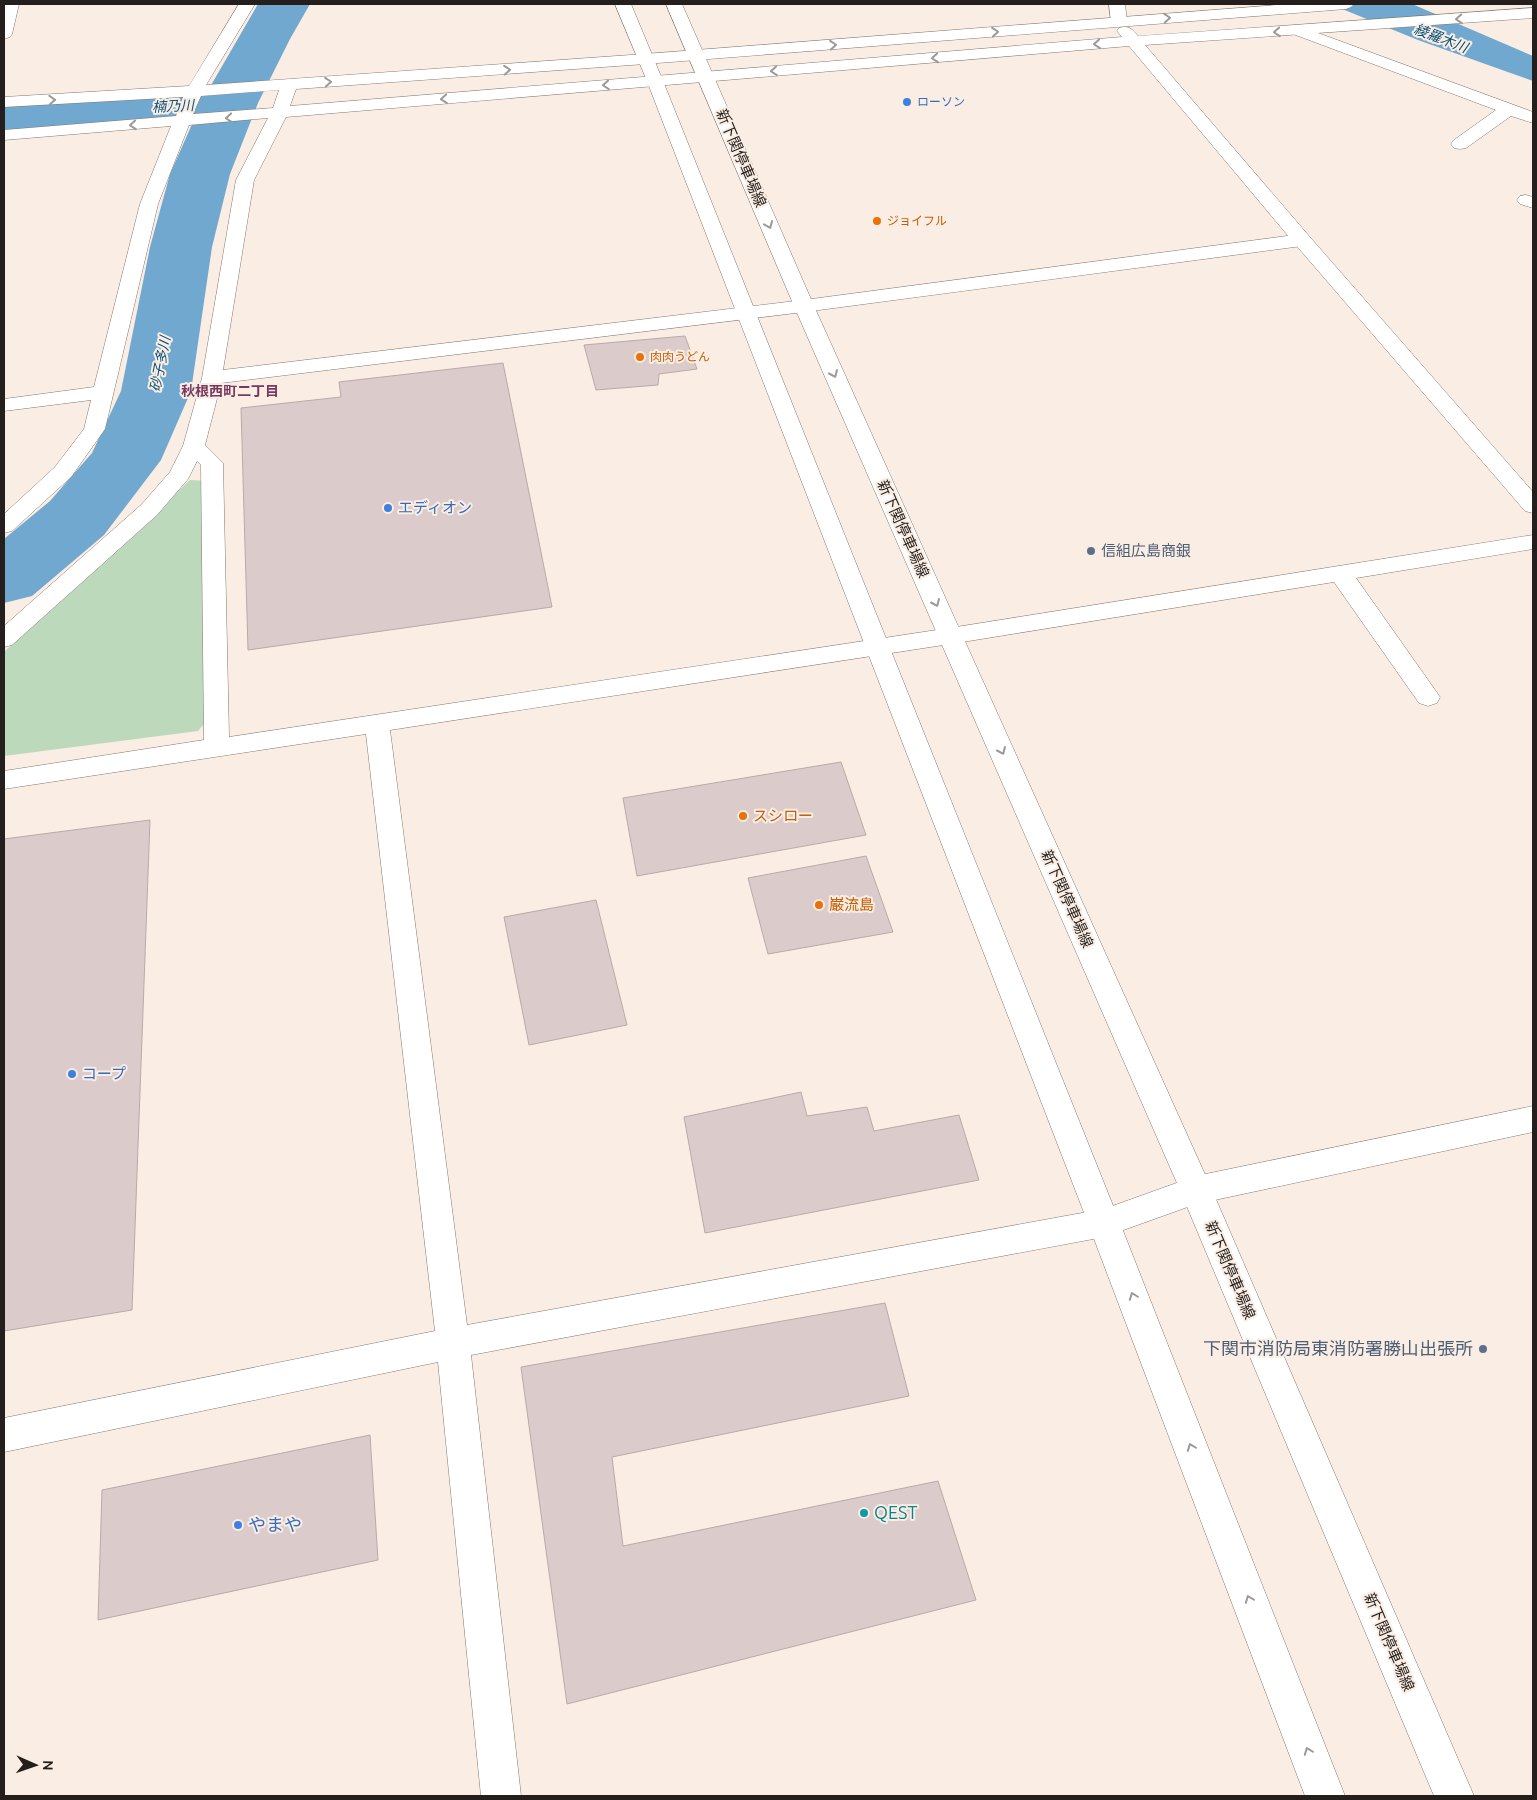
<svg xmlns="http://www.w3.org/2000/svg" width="1537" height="1800" font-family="Ubuntu,'Noto Sans JP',sans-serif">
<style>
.green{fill:#bcd9bc}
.water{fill:#71a8cf}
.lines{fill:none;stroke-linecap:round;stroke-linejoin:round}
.river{fill:#71a8cf;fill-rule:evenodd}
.building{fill:#dbcbca;stroke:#b9aaa9}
.minor-casing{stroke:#837870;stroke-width:1}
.tertiary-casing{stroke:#837870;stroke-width:1}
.secondary-casing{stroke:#837870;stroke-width:1}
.minor{fill:#fff;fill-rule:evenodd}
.tertiary{fill:#fff;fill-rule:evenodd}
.secondary{fill:#fff;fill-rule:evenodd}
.oneway{stroke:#9c9a99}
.shop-dot{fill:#3f7fe0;stroke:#f9ede4;stroke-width:2}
.food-dot{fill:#e8710a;stroke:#f9ede4;stroke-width:2}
.service-dot{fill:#5c6f8a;stroke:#f9ede4;stroke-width:2}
.culture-dot{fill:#0f9aa8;stroke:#f9ede4;stroke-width:2}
.labels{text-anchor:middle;stroke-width:4;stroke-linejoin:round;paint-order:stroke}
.far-shop-label{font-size:12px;fill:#366cbe;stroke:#f9ede4;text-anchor:start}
.far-food-label{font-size:12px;fill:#c56008;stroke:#f9ede4;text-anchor:start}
.far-water-label{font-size:14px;font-style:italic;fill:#0c5177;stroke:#f9ede4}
.far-neighbourhood-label{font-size:14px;font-weight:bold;fill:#77395f;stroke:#f9ede4}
.street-label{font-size:15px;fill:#241f1c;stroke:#f9ede4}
.shop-label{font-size:15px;fill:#366cbe;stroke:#f9ede4;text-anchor:start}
.service-label{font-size:15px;fill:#4e5e75;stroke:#f9ede4;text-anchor:start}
.food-label{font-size:15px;fill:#c56008;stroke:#f9ede4;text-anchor:start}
.near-service-label{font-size:18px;fill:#4e5e75;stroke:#f9ede4;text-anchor:end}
.near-culture-label{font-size:18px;fill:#0d838f;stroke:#f9ede4;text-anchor:start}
.near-shop-label{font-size:18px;fill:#366cbe;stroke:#f9ede4;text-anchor:start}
</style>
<rect width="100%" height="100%" fill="#f9ede4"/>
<polygon class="green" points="190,480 208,481 209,718 198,731 4,756 4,652"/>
<g class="water">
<polygon points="266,4 302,4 284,25 266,55 233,53 250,25"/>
<polygon points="1330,4 1412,4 1533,56 1533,81 1418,40"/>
</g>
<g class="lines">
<polygon class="river" points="258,4 310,4 290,39 258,103 230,174 212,247 191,391 161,460 104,535 32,596 4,603 4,539 50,501 92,453 121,391 150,247 170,174 193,122 4,133 4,99 210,87"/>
</g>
<g class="building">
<polygon points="685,336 697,369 659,374 658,385 596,390 584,345"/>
<polygon points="503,363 552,607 248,650 241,408 341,397 339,382"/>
<polygon points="841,762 866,835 637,876 623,798"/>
<polygon points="150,820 132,1310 4,1331 4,839"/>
<polygon points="866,856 893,932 768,954 748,878"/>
<polygon points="596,900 627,1025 529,1045 504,917"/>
<polygon points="801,1092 807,1116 867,1107 874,1131 959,1115 979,1180 705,1233 684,1117"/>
<polygon points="885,1303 909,1396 612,1457 623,1546 938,1481 976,1600 567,1704 521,1367"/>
<polygon points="370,1435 378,1560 98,1620 102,1490"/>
</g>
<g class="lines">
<defs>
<g id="minor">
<polygon points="4,4 19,4 12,34 10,37 4,39"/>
<path d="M 239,4 L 255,4 L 206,85 L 645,54 L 651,56 L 653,59 L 651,62 L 645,64 L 296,89 L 290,106 L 655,76 L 661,78 L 663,81 L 661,84 L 655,86 L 286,117 L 254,180 L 223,370 L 804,300 L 1302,234 L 1309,236 L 1311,240 L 1309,244 L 1302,246 L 804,312 L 221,383 L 205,445 L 223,463 L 229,737 L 950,628 L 1533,535 L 1533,549 L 1356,578 L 1440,697 L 1437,703 L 1428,706 L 1419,703 L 1334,582 L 950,644 L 390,730 L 467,1325 L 1104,1209 L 1196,1176 L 1533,1106 L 1533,1132 L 1196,1204 L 1104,1237 L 471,1355 L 521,1796 L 481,1796 L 438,1362 L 4,1452 L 4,1418 L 435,1331 L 366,734 L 4,789 L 4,771 L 204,740 L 201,465 L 197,461 L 188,479 L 157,515 L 12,645 L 4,647 L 4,626 L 141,505 L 170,472 L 183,446 L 202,378 L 236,180 L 268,118 L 189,125 L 158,204 L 105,429 L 71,477 L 12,531 L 4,533 L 4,514 L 55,467 L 84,429 L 91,400 L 4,411 L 4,399 L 94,387 L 140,204 L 171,126 L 4,140 L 4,130 L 176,116 L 183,97 L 4,107 L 4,97 L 189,86 ZM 279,90 L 273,108 L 193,114 L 201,96 Z"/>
<polygon points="1109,4 1125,4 1127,22 1125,25 1113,25 1111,22"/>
<polygon points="1299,26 1533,112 1533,123 1511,116 1466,148 1460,149 1454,148 1451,144 1454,140 1496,110 1293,34 1291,31 1293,28"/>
<polygon points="1526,195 1533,197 1533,208 1520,204 1517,200 1520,196"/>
</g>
<g id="tertiary">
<polygon points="1290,4 1354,4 1351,7 1346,9 645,64 639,62 637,59 639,56 645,54"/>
<path d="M 1533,8 L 1533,18 L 1145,45 L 1309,236 L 1533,492 L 1533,513 L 1525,511 L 1295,244 L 1129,46 L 655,86 L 649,84 L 647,81 L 649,78 L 655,76 L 1122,37 L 1117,31 L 1119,28 C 1129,25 1132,29 1138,36 Z"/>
</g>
<g id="secondary">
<polygon points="615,4 631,4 663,81 1120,1223 1345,1796 1305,1796 1088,1223 647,81"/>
<polygon points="666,4 682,4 814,306 1212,1190 1474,1796 1434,1796 1180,1190 794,306"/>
</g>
</defs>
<use href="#minor" class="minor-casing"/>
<use href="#tertiary" class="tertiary-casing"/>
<use href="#secondary" class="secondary-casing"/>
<use href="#minor" class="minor"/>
<use href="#tertiary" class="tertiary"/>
<use href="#secondary" class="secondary"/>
</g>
<defs><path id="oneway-chevron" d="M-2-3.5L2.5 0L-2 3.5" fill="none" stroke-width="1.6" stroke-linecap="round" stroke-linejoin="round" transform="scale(1.25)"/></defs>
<g class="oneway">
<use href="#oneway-chevron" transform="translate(1167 18) rotate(-4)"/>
<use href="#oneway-chevron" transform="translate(1459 19) rotate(176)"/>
<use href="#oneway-chevron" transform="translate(995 32) rotate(-5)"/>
<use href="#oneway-chevron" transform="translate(1277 32) rotate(176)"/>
<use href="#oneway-chevron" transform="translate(1097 44) rotate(175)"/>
<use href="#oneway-chevron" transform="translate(833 45) rotate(-5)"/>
<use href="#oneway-chevron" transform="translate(935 58) rotate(175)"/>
<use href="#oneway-chevron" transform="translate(507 70) rotate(-4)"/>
<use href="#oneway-chevron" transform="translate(774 71) rotate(175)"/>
<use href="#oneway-chevron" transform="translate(328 82) rotate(-4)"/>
<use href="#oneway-chevron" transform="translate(606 85) rotate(176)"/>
<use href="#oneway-chevron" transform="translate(444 99) rotate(175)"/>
<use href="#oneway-chevron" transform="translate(52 100) rotate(-3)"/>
<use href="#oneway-chevron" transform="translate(229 118) rotate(175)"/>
<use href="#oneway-chevron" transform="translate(133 125) rotate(176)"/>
<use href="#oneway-chevron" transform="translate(769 225) rotate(67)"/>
<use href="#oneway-chevron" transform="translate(834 374) rotate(66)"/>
<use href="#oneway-chevron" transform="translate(936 603) rotate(66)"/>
<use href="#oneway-chevron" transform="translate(1002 751) rotate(66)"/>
<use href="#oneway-chevron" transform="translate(1133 1296) rotate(-111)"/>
<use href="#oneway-chevron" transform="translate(1191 1447) rotate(-111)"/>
<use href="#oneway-chevron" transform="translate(1249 1599) rotate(-111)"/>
<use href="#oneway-chevron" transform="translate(1308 1751) rotate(-111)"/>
</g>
<g class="shop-dot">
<circle cx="907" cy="102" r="5"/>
<circle cx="388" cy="508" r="5"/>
<circle cx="72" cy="1074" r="5"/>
<circle cx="238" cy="1525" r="5"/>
</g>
<g class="food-dot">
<circle cx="877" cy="221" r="5"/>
<circle cx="640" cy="357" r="5"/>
<circle cx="743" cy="816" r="5"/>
<circle cx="819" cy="905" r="5"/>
</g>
<g class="service-dot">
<circle cx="1091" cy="551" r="5"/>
<circle cx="1483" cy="1349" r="5"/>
</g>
<circle class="culture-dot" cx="864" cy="1513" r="5"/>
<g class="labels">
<g class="far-shop-label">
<text x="917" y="106">ローソン</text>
</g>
<g class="far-food-label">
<text x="887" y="225">ジョイフル</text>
<text x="650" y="361">肉肉うどん</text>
</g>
<g class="far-water-label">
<text transform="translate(1441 38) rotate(21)" y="5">綾羅木川</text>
<text transform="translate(173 106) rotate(-3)" y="5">楠乃川</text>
<text transform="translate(160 364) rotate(-79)" y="5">砂子多川</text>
</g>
<g class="far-neighbourhood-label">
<text x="230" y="396">秋根西町二丁目</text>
</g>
<g class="street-label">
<text transform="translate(741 158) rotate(67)" y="5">新下関停車場線</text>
<text transform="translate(903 529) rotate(66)" y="5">新下関停車場線</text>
<text transform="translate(1067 899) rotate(66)" y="5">新下関停車場線</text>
<text transform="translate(1230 1270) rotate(67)" y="5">新下関停車場線</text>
<text transform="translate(1389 1642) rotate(67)" y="5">新下関停車場線</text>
</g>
<g class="shop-label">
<text x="398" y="513">エディオン</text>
<text x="82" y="1079">コープ</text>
</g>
<g class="service-label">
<text x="1101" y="556">信組広島商銀</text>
</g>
<g class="food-label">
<text x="753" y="821">スシロー</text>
<text x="829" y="910">巌流島</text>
</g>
<g class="near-service-label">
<text x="1473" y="1355">下関市消防局東消防署勝山出張所</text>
</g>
<g class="near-culture-label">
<text x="874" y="1519">QEST</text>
</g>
<g class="near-shop-label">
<text x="248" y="1531">やまや</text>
</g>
</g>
<rect width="1537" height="1800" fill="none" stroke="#241f1c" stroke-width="10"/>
<g transform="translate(35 1765) rotate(92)" stroke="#f9ede4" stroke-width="4" paint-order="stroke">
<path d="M0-4L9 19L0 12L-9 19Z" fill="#241f1c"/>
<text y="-8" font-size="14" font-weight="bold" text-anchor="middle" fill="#241f1c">N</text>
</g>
</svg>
